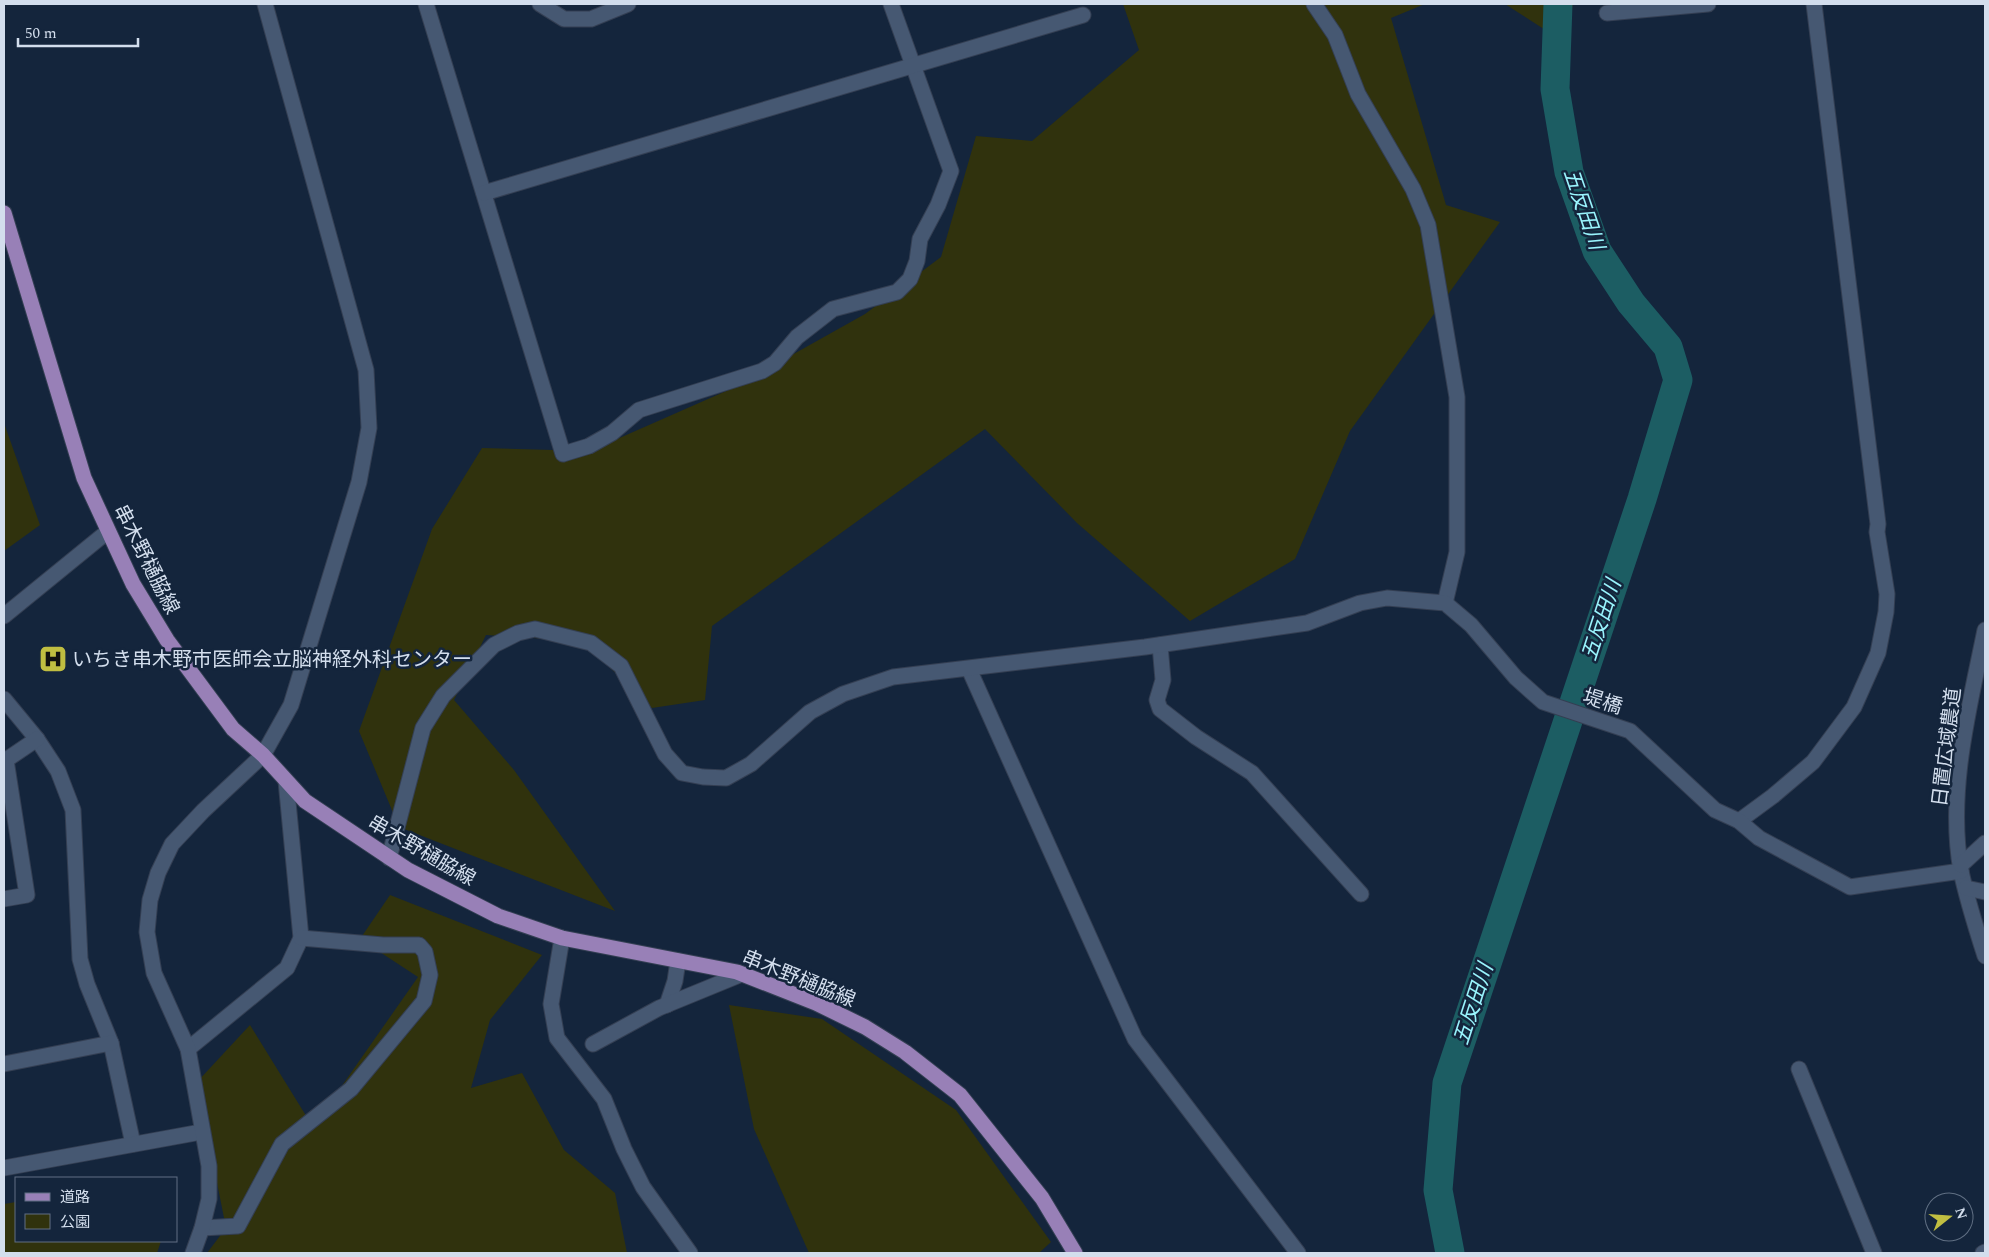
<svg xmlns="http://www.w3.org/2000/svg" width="1989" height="1257" font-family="Spectral,'Noto Sans JP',serif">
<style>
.green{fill:#30320d}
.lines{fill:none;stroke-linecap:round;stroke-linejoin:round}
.river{stroke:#1c5d63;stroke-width:29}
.minor-casing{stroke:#343f53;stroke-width:17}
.major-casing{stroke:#343f53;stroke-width:17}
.minor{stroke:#465872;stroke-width:15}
.major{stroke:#9880b7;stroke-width:15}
.labels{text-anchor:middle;stroke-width:5;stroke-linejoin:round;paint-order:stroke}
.street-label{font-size:20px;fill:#d3deed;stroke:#14253c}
.poi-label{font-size:20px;fill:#d3deed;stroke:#14253c;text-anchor:start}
.water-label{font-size:21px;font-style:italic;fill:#99f4fd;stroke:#14253c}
</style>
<rect width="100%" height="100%" fill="#14253c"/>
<g class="green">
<polygon points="1123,4 1425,4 1391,18 1446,205 1500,222 1350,431 1295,559 1190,621 1077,523 985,429 712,626 705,700 652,708 582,641 486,635 454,700 514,770 615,911 399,827 359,731 432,529 482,448 590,451 733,388 865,314 941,257 976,136 1032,141 1139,50"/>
<polygon points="1505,4 1573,4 1564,42"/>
<polygon points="4,423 40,525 4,551"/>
<polygon points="390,895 542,955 490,1020 471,1088 522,1073 564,1150 615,1193 627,1253 207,1253 226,1228 197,1082 250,1025 313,1127 418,977 360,939"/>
<polygon points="729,1005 822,1019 956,1110 1051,1242 1039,1253 809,1253 754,1129"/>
<polygon points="16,1202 16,1241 161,1241 157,1253 4,1253 4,1204"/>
</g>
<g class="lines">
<polyline class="river" points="1450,1253 1438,1190 1447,1083 1642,499 1678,380 1668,347 1631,303 1597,251 1569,172 1555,89 1558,4"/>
<defs>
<g id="minor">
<polyline points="426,4 563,454 589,446 612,433 639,410 762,371 775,363 797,337 833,309 897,292 910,279 917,261 920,239 938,205 951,171 891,4"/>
<polyline points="540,4 564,19 591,19 628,4"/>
<polyline points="1314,4 1335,35 1358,94 1413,189 1428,225 1457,397 1457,552 1445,603"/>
<polyline points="1607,13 1708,4"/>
<polyline points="484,193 1083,15"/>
<polyline points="4,616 107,532"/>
<path d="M 1985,630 C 1969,709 1947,791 1961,871 C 1967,900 1976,928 1985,956"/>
<polyline points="1160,645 1163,680 1157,700 1160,709 1196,737 1252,773 1361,894"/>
<polyline points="969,669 1135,1039 1298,1253"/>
<polyline points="4,699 37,739 58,771 73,810 80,959 87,984 111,1043 133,1144"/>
<polyline points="1739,821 1773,796 1813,762 1854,707 1878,653 1886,612 1887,594 1877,532 1878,524 1814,4"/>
<polyline points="389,858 423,728 443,696 494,645 518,633 535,629 591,643 621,666 665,754 682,773 703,777 726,778 751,764 810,712 843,694 893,677 1145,647 1307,623 1360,603 1387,598 1445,603 1471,625 1516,678 1543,702 1630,731 1715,810 1739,821 1759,838 1850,887 1961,871"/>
<polyline points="1961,865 1985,843"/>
<polyline points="1966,888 1985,892"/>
<polyline points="4,899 27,895 6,760 37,739"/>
<polyline points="562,938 551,1004 557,1038 604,1099 624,1149 643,1187 690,1253"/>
<polyline points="667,1005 675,981 678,961"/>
<polyline points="593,1044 659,1008 742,974"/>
<polyline points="188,1049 287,968 301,938 286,781"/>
<polyline points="4,1064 111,1043"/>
<polyline points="1799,1069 1874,1253"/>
<polyline points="4,1168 201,1132"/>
<polyline points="202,1228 238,1226 282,1144 351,1089 424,1001 430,975 425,952 419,945 383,945 301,938"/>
<polyline points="193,1253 202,1228 209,1199 209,1166 188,1049 154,973 147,932 150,900 158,873 172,844 203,811 263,755 291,705 359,482 369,428 366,370 265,4"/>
<polyline points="1983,1253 1985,1252"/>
</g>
<polyline id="major" points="4,213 84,478 133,584 167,640 233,729 263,755 305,801 408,870 498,916 562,938 737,972 816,1003 865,1027 905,1052 960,1095 1042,1198 1075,1253"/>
</defs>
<use href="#minor" class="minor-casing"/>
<use href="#major" class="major-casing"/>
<use href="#minor" class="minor"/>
<use href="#major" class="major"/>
</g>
<defs>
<symbol id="hospital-square" viewBox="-11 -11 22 22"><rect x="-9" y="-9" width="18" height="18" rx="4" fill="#c0be41" stroke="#14253c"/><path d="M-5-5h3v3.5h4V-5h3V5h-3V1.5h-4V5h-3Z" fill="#111"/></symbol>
</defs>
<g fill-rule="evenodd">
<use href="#hospital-square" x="37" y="643" width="32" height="32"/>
</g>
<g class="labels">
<g class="street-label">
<text transform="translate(147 559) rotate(63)" y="7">串木野樋脇線</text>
<text transform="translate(1603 701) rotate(18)" y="7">堤橋</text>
<text transform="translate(1946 747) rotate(-83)" y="7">日置広域農道</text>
<text transform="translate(422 850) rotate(30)" y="7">串木野樋脇線</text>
<text transform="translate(799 978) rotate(22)" y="7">串木野樋脇線</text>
</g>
<g class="poi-label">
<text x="72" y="666">いちき串木野市医師会立脳神経外科センター</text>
</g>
<g class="water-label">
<text transform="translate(1584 209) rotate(71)" y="7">五反田川</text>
<text transform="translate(1601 620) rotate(-72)" y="7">五反田川</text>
<text transform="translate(1473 1004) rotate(-72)" y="7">五反田川</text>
</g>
</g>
<rect width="1989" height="1257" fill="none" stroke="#d3deed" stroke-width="10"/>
<rect x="15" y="1177" width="162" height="65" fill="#14253c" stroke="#606f83"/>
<rect x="25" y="1193" width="25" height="8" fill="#9880b7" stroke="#606f83"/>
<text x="60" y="1202" font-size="15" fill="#d3deed">道路</text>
<rect x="25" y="1214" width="25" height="15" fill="#30320d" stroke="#606f83"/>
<text x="60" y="1227" font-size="15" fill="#d3deed">公園</text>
<g transform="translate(1949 1217) rotate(73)"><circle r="24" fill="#14253c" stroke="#606f83"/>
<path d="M0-4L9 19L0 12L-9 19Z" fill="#c0be41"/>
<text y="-8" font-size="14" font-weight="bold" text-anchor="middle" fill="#d3deed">N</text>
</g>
<path d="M18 38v8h120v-8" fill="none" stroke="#d3deed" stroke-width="2.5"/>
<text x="25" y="38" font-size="15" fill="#d3deed" stroke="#14253c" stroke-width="4" paint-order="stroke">50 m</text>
</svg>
